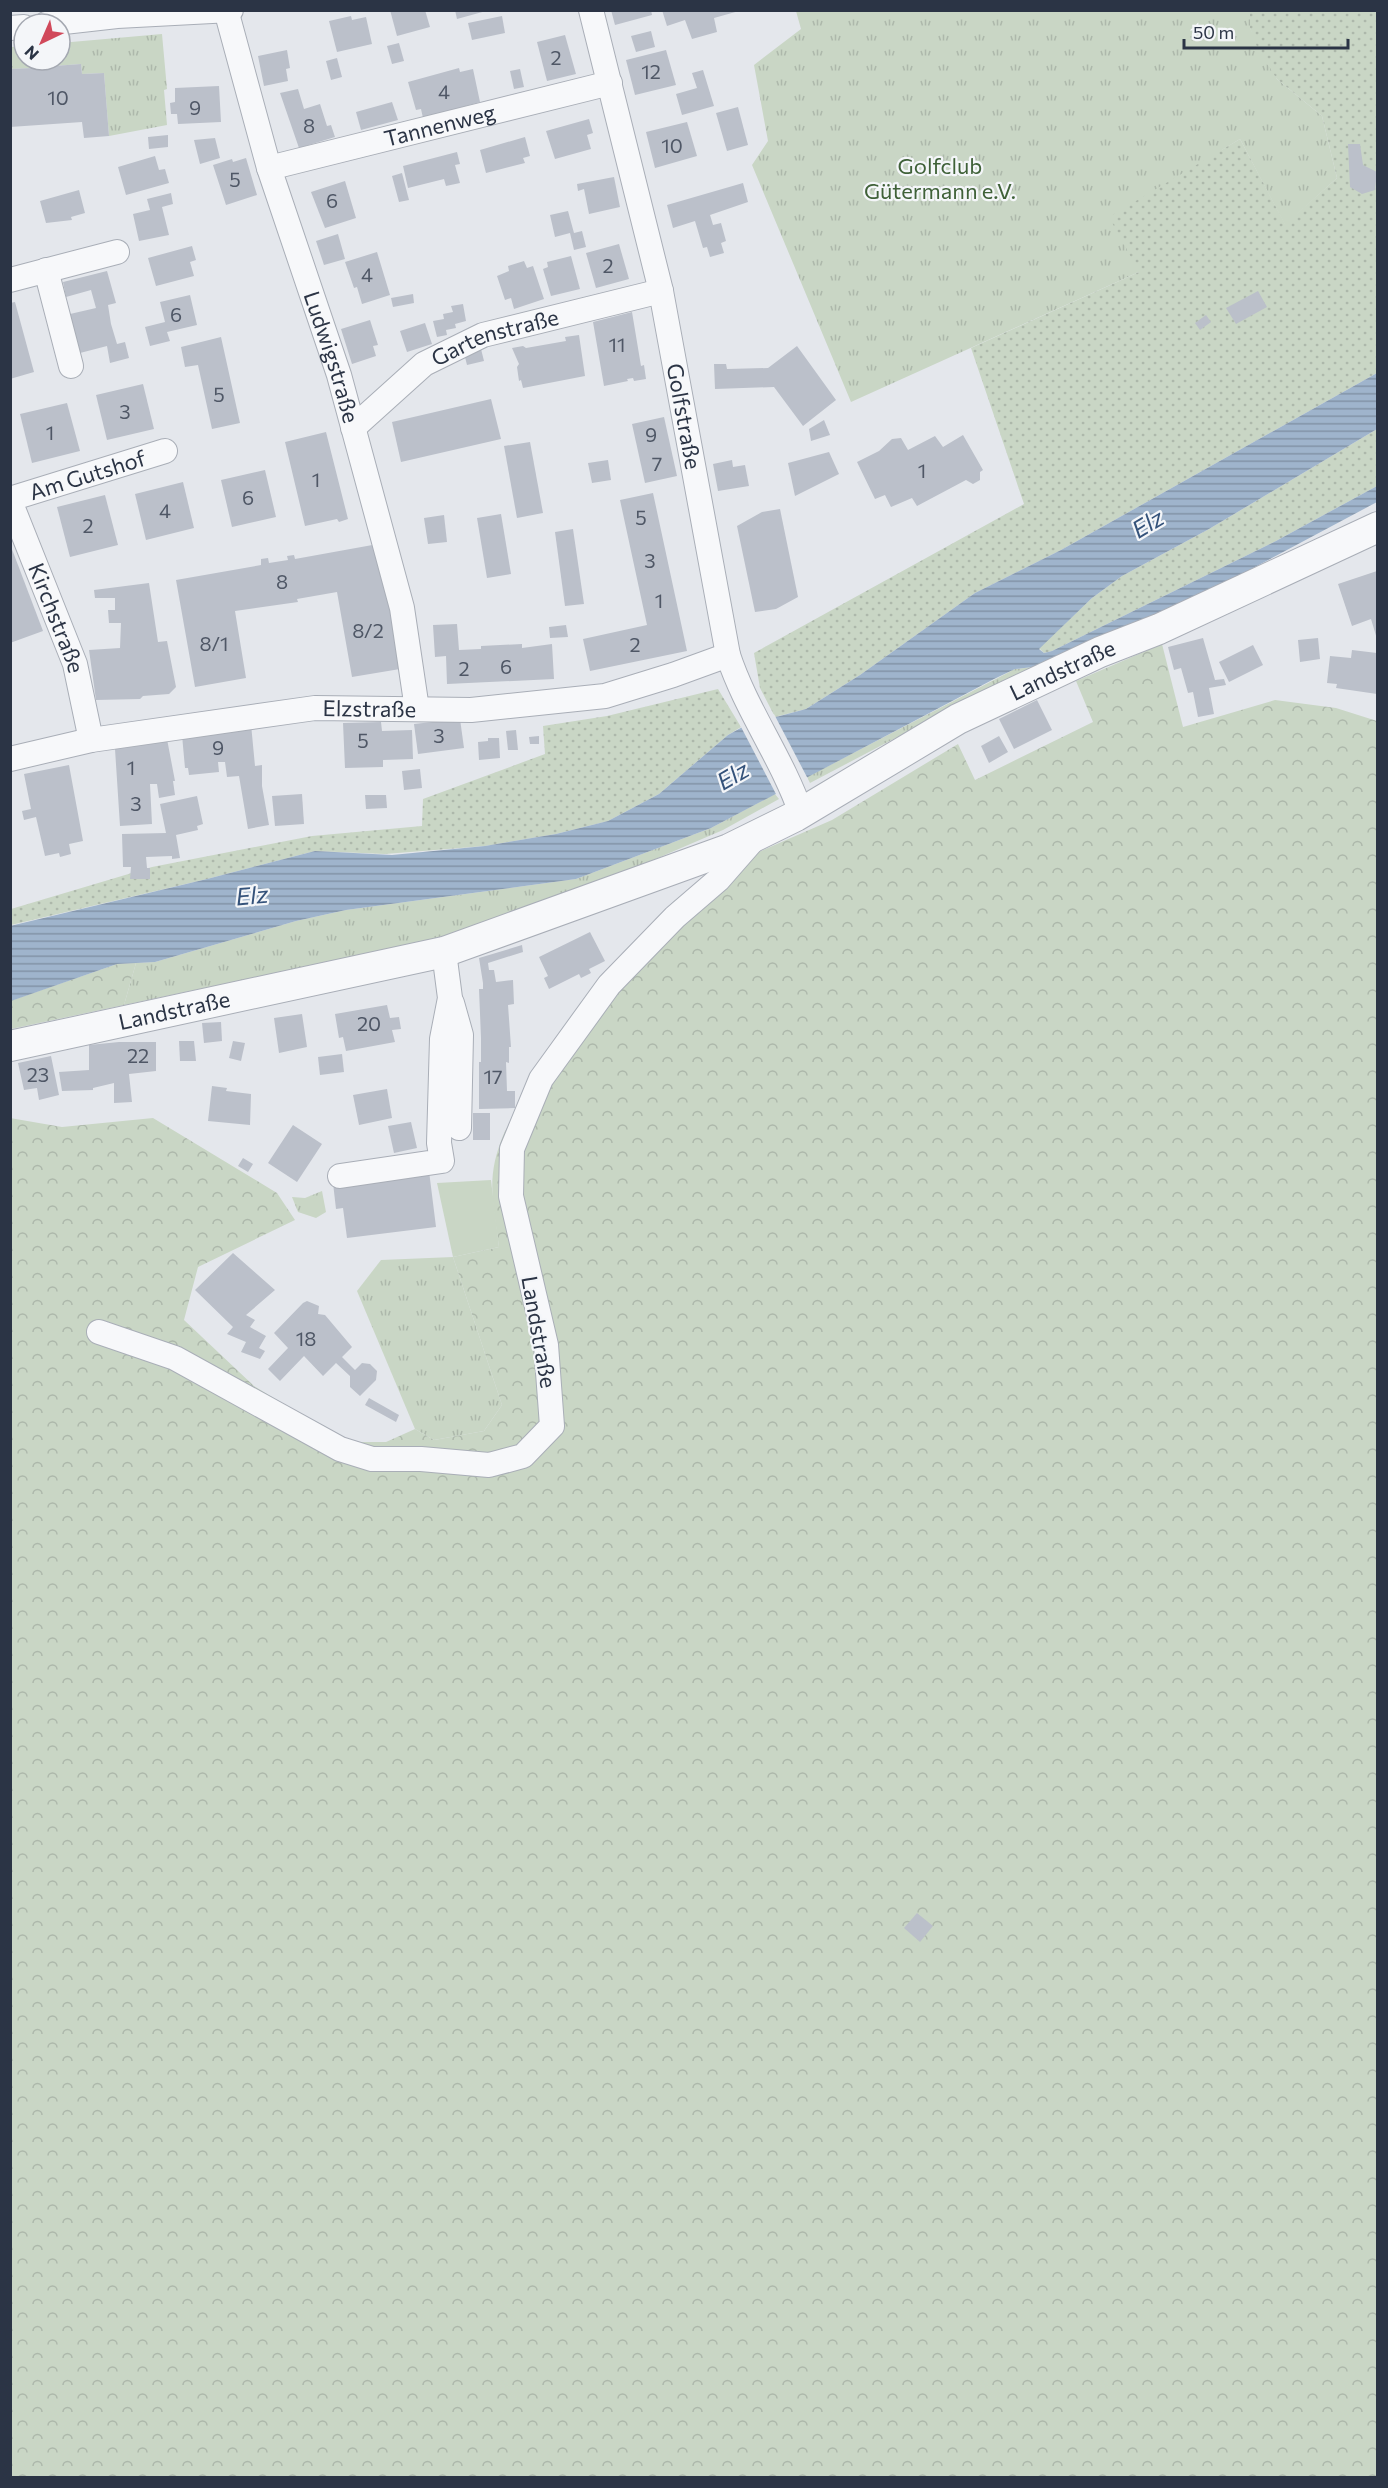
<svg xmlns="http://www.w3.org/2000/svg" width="1388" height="2488" font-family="Commissioner,sans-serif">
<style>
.grass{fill:url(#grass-tufts)}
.forest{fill:url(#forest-crowns)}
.park{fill:url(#park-dots)}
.garden{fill:#c9d6c5}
.water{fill:url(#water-rules)}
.pier{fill:#e4e7ec}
.building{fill:#bbc0ca}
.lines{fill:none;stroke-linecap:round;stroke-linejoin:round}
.minor-casing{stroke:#a9aeb7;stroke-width:26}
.tertiary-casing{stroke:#a9aeb7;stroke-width:32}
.minor{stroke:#f7f8fa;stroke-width:24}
.tertiary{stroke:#f7f8fa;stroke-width:30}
.labels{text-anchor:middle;stroke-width:4.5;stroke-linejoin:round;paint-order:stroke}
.number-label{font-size:20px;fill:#4f5766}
.street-label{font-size:22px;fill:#2b3445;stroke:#f4f6f9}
.park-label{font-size:22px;fill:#3f6138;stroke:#f4f6f9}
.water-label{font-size:24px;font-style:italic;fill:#34527a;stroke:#f4f6f9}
</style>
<defs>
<pattern id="grass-tufts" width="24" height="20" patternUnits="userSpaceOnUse" patternTransform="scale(1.5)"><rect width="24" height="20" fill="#c9d6c5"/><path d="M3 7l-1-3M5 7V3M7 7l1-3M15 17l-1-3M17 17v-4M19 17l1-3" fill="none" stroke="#adb8ab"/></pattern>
<pattern id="forest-crowns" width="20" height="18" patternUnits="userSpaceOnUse" patternTransform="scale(1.5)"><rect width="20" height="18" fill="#c9d6c5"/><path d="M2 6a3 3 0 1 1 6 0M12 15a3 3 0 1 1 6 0" fill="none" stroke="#adb8ab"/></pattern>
<pattern id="park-dots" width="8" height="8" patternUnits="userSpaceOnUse" patternTransform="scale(1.5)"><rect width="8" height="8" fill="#c9d6c5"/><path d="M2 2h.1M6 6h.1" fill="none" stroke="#adb8ab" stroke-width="1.8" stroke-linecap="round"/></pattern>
<pattern id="water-rules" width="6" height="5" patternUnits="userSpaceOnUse" patternTransform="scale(1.5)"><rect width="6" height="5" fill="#9fb4cc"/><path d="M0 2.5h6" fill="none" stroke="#8293a7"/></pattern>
</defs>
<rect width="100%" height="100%" fill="#e4e7ec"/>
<g class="grass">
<polygon points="1250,10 1250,28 1277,79 1322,116 1337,178 1285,225 1240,139 1222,150 1139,272 851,402 752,165 768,141 754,65 801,29 796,11"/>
<polygon points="162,34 167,89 164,90 167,125 109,136 104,73 82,74 81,64 40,67 39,63 32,63 32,68 11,69 11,47 24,46 24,60 60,60 60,43"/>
<polygon points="1041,666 943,713 810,783 807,777 1015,669"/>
<polygon points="775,794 779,799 723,830 560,900 508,918 421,942 124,1005 136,963 155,962 296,921 346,910 576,879 711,828"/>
<polygon points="322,1191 326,1212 316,1218 298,1212 292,1197 305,1198"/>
<polygon points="453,1257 502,1405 484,1431 434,1440 415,1429 357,1291 381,1260"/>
</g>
<g class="forest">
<path d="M 1162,644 L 1183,727 L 1275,700 L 1336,708 L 1377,721 L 1377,2477 L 11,2477 L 10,1118 L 62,1127 L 153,1118 L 277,1193 L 295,1220 L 198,1267 L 184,1320 L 254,1386 L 346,1442 L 386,1442 L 415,1429 L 434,1440 L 484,1431 L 502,1405 L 453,1257 L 499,1247 C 493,1200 485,1177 505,1131 L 627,958 L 674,901 L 745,858 L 832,820 L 958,744 L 975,780 L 1093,722 L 1076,681 Z"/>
<polygon points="136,963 124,1005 11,1029 10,1001 117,964"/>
</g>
<g class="park">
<polygon points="1250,11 1377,11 1377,373 1061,550 975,593 860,675 806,709 775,717 760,688 754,653 1024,504 971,348 1139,272 1109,217 1240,139 1285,224 1337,178 1322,116 1277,79 1259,52 1250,28"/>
<polygon points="1377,429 1377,486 1276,541 1052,651 1044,653 1039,648 1092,598 1122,576 1209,529"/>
<polygon points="718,689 741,727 728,735 659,794 608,821 556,834 485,846 385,854 315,851 207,879 11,925 11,909 152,867 312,836 422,826 423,799 545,754 543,726 607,716"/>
</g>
<polygon class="garden" points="491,1180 499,1247 453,1257 437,1183"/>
<polygon class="water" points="1377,373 1377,429 1209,529 1122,576 1092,598 1039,649 1044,653 1052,651 1276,541 1377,486 1377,502 1163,616 1041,666 1015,669 994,679 711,828 576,879 346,910 296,921 155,962 117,964 11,1001 10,926 207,879 315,851 392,855 485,846 556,834 608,821 659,794 728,735 746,725 806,709 860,675 975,593 1061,550"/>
<polygon class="pier" points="774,714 808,779 777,796 740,725"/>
<g class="building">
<polygon points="390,10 425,10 430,27 397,36"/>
<polygon points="455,10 486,10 486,11 457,19"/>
<polygon points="611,10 651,10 652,15 615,25"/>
<polygon points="662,10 739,10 739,11 714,18 717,32 692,39 685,20 667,26"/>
<polygon points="351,16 352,20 366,17 372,44 337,52 329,21"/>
<polygon points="502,16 505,33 472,40 468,23"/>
<polygon points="651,31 655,47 636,52 631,36"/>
<polygon points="565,35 576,74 547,81 537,42"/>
<polygon points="399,43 404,61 392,64 387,46"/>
<polygon points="287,50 290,68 286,69 288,81 264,86 258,56"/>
<polygon points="666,50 676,85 635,95 626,60"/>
<polygon points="337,58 342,77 331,80 326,61"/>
<polygon points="32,63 39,63 40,67 81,64 82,74 104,73 109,136 84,138 82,122 10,127 10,69 32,68"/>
<polygon points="459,68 460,72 473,69 480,102 423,118 421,109 416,110 408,82"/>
<polygon points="520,69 524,87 514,89 510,71"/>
<polygon points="703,70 714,106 682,115 676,94 697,88 692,73"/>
<polygon points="219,86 221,122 178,124 177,114 171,114 170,103 175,102 175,88"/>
<polygon points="298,89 304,109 320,104 327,126 331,125 335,137 299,148 280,93"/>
<polygon points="392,102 398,120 361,130 356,112"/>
<polygon points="738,107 748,145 727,151 716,113"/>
<polygon points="589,119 593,133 587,135 591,149 555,159 546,131"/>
<polygon points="687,122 697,156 655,168 646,132"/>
<polygon points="168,135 168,147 149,149 148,137"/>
<polygon points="525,137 530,156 523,158 525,163 486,173 480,150"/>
<polygon points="215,138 220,158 200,164 194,140"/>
<polygon points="1348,144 1360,144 1363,165 1377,172 1375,190 1362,194 1350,187"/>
<polygon points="457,152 460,164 455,165 460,183 446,186 444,179 408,188 403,166"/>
<polygon points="155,156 159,170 165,169 169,183 126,195 118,167"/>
<polygon points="246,158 257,195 226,205 213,165 232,159 233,162"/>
<polygon points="402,173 409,200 399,202 392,176"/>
<polygon points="614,177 620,207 589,214 584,189 578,191 577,184"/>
<polygon points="345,181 356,218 325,228 311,192"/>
<polygon points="743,183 748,202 710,215 713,225 721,223 726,241 721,243 724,253 710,257 707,247 703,248 695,221 673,228 667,205"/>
<polygon points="79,190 85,213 71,217 72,220 46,223 40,201"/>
<polygon points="171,193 173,204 162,207 169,235 139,241 133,214 150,210 147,199"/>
<polygon points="568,211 574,233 582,231 586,247 574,250 570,233 555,237 550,215"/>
<polygon points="338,234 345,259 324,265 316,241"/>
<polygon points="619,244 629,279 596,288 586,253"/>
<polygon points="192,246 196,260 190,262 194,276 156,286 148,258"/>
<polygon points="377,252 390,295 362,304 357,287 354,288 345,262"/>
<polygon points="571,256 580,289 551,296 543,269 548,267 547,262"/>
<polygon points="524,261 527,268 533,266 544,299 514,309 511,298 505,300 497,276 509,271 508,266"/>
<polygon points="107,271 116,303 108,305 111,324 117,344 125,342 129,358 110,363 107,346 80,353 70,314 96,308 91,290 66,297 63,282"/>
<polygon points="1258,291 1267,307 1236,324 1226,308"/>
<polygon points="413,294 414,303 393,307 391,298"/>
<polygon points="190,295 197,325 167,332 170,341 150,346 145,327 165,322 160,302"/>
<polygon points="15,302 34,372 10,379 10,303"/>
<polygon points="463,304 466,321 455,324 456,328 446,330 447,335 437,337 433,321 444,319 443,314 453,312 451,306"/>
<polygon points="632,312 641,366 644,365 646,379 634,381 633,378 627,379 628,381 604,386 593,322"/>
<polygon points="1206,315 1211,322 1200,330 1195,323"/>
<polygon points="370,320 378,345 373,346 376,356 352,364 341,329"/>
<polygon points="425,323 432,344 407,352 400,331"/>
<polygon points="579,335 585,376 523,388 521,380 519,381 517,367 519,364 512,348 523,346 526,348 566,341 565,337"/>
<polygon points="221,337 240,423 212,429 198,365 185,367 181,347"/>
<polygon points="480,345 484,361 467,365 463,349"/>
<polygon points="797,346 836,400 803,426 774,387 715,389 714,364 726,364 727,369 768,368"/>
<polygon points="143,384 154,429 107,440 96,395"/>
<polygon points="491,399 501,439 401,462 392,422"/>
<polygon points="67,403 80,451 32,463 20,414"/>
<polygon points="664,417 677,476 645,483 632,424"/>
<polygon points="824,420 830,435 811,441 809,429"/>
<polygon points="326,432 348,519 339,522 337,519 305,526 285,442"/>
<polygon points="963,435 983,470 980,472 980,480 973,484 966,480 917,506 912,498 891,507 885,495 875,499 857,462 879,451 892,439 901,438 908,450 935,436 943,447"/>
<polygon points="530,442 543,513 517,518 504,446"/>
<polygon points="829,452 839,474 795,496 788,463"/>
<polygon points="608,460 611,480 592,483 588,463"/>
<polygon points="732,460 733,467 745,465 749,486 718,491 713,464"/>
<polygon points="265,470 276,517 232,527 221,480"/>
<polygon points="183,482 194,528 146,540 135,494"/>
<polygon points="653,493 687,651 590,671 583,639 647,625 620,500"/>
<polygon points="105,495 118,545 70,557 57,507"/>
<polygon points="780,509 798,597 776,609 755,612 737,526 762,512"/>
<polygon points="501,514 511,574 487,578 477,518"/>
<polygon points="444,515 447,542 428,544 424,518"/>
<polygon points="573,529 584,604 565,606 555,532"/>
<polygon points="10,544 43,631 10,643"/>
<polygon points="378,544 400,669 352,677 337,592 297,599 298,602 235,611 246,678 195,687 176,580 261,565 261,559 268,558 269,563 288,560 287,556 294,555 295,559"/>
<polygon points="1377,571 1377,639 1371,619 1352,626 1338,584"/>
<polygon points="149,583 158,642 167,641 176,687 169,694 143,696 140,699 96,700 89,650 120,648 121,623 109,623 108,610 115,610 115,598 95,598 94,590"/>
<polygon points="457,624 459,650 481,649 481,646 522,644 522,648 552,644 554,679 447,684 446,656 435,657 433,625"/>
<polygon points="566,625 568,637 550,638 549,627"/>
<polygon points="1203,638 1215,680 1224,679 1226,685 1209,688 1214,714 1198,717 1193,692 1188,693 1181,668 1174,670 1168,647"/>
<polygon points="1318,638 1320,659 1300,662 1298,640"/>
<polygon points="1253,645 1263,665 1229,682 1219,662"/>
<polygon points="1352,650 1377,653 1377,694 1336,688 1337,684 1327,683 1330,656 1351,658"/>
<polygon points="1037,700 1052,730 1014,749 999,719"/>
<polygon points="460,719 464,748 418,754 414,724"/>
<polygon points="381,722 382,731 412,730 413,759 383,760 383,767 345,768 343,723"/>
<polygon points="251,724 255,766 262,765 262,786 269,825 248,829 239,776 227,777 225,762 218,762 219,772 189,775 188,768 185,768 182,735"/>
<polygon points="516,730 518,750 508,750 506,731"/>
<polygon points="539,736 539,744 530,744 529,737"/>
<polygon points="999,736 1008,752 989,763 981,746"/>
<polygon points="488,738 499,738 500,758 479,760 478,742 488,741"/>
<polygon points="167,739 175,781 173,781 175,795 159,798 157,784 150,784 152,824 120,826 115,749"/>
<polygon points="69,765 83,841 69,844 71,854 60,857 59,853 45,856 36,817 24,820 22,811 31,809 24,774"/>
<polygon points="420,769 422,788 404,790 402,771"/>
<polygon points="302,794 304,824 275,826 272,796"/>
<polygon points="365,795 386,795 387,808 366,809"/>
<polygon points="197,796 203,824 197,826 198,830 176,835 180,858 172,859 172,856 146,857 147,868 150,868 150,879 130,879 131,867 123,867 122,834 166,833 160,804"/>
<polygon points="590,932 605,961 589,969 591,973 581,978 579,974 549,989 544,978 548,976 539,957"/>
<polygon points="522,945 523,952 488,963 489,970 494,970 496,982 513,980 514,1004 508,1005 511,1047 509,1047 509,1063 506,1062 507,1091 515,1091 515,1108 479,1109 479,1062 481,1062 481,1038 479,989 483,989 483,983 479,958"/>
<polygon points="387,1005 390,1018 399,1017 401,1029 392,1030 395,1042 346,1051 343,1037 339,1038 335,1014"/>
<polygon points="302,1014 307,1047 279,1053 274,1018"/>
<polygon points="221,1022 222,1041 204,1043 202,1023"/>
<polygon points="179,1041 194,1041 196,1061 180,1061"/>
<polygon points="233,1041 245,1043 241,1061 229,1058"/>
<polygon points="119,1042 156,1042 156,1071 129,1074 132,1102 114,1103 114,1083 93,1088 93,1090 62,1091 59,1072 89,1070 89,1045"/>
<polygon points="342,1054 344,1072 320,1075 318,1057"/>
<polygon points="51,1056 59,1095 39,1100 37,1088 24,1090 18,1063"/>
<polygon points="212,1086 227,1088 226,1091 251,1094 250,1125 208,1121"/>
<polygon points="387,1089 392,1118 359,1125 353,1095"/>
<rect x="473" y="1113" width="17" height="27"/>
<polygon points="411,1122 417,1148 394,1153 388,1126"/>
<polygon points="293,1125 322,1144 297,1182 268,1163"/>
<polygon points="243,1158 253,1164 248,1172 238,1166"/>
<polygon points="429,1171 436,1227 347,1238 343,1208 336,1209 333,1183"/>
<polygon points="233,1253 275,1290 246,1315 255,1320 250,1327 266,1336 259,1348 265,1351 260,1359 241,1352 246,1342 227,1334 233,1327 195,1290"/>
<polygon points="307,1301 319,1306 318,1314 325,1315 352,1347 342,1357 355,1370 362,1363 370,1364 377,1371 376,1380 360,1396 350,1387 350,1376 336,1363 323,1376 304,1356 280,1381 268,1369 288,1348 274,1333 303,1303"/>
<polygon points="369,1398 399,1415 396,1422 365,1405"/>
<polygon points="917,1913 933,1926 920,1942 904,1928"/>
</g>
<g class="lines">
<defs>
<g id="minor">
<path id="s1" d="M 226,10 L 269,168 L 339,375 L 402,608 L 417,709"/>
<path id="s2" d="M 591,10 L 661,291 L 728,655 C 746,710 782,758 801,813"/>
<polyline points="46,24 117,16 231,10"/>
<polyline points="10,28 24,27"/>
<path id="s3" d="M 269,168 L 610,83"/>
<polyline points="46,270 71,366"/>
<polyline points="10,280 117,252"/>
<path id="s4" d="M 353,428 L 424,364 L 483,335 L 661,291"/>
<path id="s5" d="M 10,499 L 165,451"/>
<path id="s6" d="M 10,501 L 75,664 L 91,740"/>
<path id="s7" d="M 10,759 L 91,740 L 315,708 L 471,710 L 605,696 L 673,675 L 728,655"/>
<polyline points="452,1003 461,1035 459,1128"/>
<polyline points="340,1176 442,1161 439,1143 442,1039 450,998 444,952"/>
<polyline points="99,1332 175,1358 340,1449 372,1459 421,1459 489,1465 523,1456 552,1426 546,1345 511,1196 512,1149 541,1079 609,985 675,917 718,880 753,840"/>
</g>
<g id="tertiary">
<path id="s8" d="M 10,1046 L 444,952 L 729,849 L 796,816 L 958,719 L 1100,652 L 1159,629 L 1378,527"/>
</g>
</defs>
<use href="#minor" class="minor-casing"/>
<use href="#tertiary" class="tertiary-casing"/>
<use href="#minor" class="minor"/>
<use href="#tertiary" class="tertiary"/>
</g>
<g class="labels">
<g class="number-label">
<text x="556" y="65">2</text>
<text x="651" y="79">12</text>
<text x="444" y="99">4</text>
<text x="58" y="105">10</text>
<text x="195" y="115">9</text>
<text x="309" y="133">8</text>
<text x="672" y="153">10</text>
<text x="235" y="187">5</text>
<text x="332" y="208">6</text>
<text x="608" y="273">2</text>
<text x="367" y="282">4</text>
<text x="176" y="322">6</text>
<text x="617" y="352">11</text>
<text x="219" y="402">5</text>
<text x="125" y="419">3</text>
<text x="50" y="440">1</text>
<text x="651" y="442">9</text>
<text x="657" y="471">7</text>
<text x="922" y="478">1</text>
<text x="316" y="487">1</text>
<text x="248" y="505">6</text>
<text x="165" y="518">4</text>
<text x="641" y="525">5</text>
<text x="88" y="533">2</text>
<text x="650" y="568">3</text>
<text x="282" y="589">8</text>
<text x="659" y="608">1</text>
<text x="368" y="638">8/2</text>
<text x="214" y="651">8/1</text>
<text x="635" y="652">2</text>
<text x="506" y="674">6</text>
<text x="464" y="676">2</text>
<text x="439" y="743">3</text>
<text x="363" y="748">5</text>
<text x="218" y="755">9</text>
<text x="131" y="775">1</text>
<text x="136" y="811">3</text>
<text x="369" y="1031">20</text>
<text x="138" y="1063">22</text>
<text x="38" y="1082">23</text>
<text x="493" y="1084">17</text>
<text x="306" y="1346">18</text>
</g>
<g class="street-label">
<text dy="8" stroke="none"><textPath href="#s3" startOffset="176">Tannenweg</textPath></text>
<text dy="8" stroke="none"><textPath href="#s4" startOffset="172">Gartenstraße</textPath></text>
<text dy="8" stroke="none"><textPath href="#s1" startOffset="363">Ludwigstraße</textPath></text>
<text dy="8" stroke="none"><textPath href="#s2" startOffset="417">Golfstraße</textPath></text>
<text dy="8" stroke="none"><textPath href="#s5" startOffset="81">Am Gutshof</textPath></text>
<text dy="8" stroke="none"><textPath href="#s6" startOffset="126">Kirchstraße</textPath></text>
<text dy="8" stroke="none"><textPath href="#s8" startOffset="1126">Landstraße</textPath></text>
<text dy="8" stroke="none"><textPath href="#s7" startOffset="364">Elzstraße</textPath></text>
<text dy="8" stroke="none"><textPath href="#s8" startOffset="168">Landstraße</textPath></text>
<text transform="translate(539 1332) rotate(80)" y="8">Landstraße</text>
</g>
<g class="park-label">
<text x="940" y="174">Golfclub<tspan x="940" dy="25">Gütermann e.V.</tspan></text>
</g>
<g class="water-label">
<text transform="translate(1148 524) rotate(-31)" y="8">Elz</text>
<text transform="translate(733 776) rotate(-30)" y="8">Elz</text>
<text transform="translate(252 896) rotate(-5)" y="8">Elz</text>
</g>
</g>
<rect width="1388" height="2488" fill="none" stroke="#2b3445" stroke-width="24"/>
<g transform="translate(42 42) rotate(224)"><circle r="28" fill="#f4f6f9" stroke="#a4a8b1" stroke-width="1.5"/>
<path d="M0-4.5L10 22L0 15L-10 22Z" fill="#d1495b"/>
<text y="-9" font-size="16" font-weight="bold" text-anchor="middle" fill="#2b3445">N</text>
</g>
<path d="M1184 39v9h164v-9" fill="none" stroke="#2b3445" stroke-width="3"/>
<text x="1193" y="39" font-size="18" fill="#2b3445" stroke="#f4f6f9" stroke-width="4.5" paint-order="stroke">50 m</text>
</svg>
